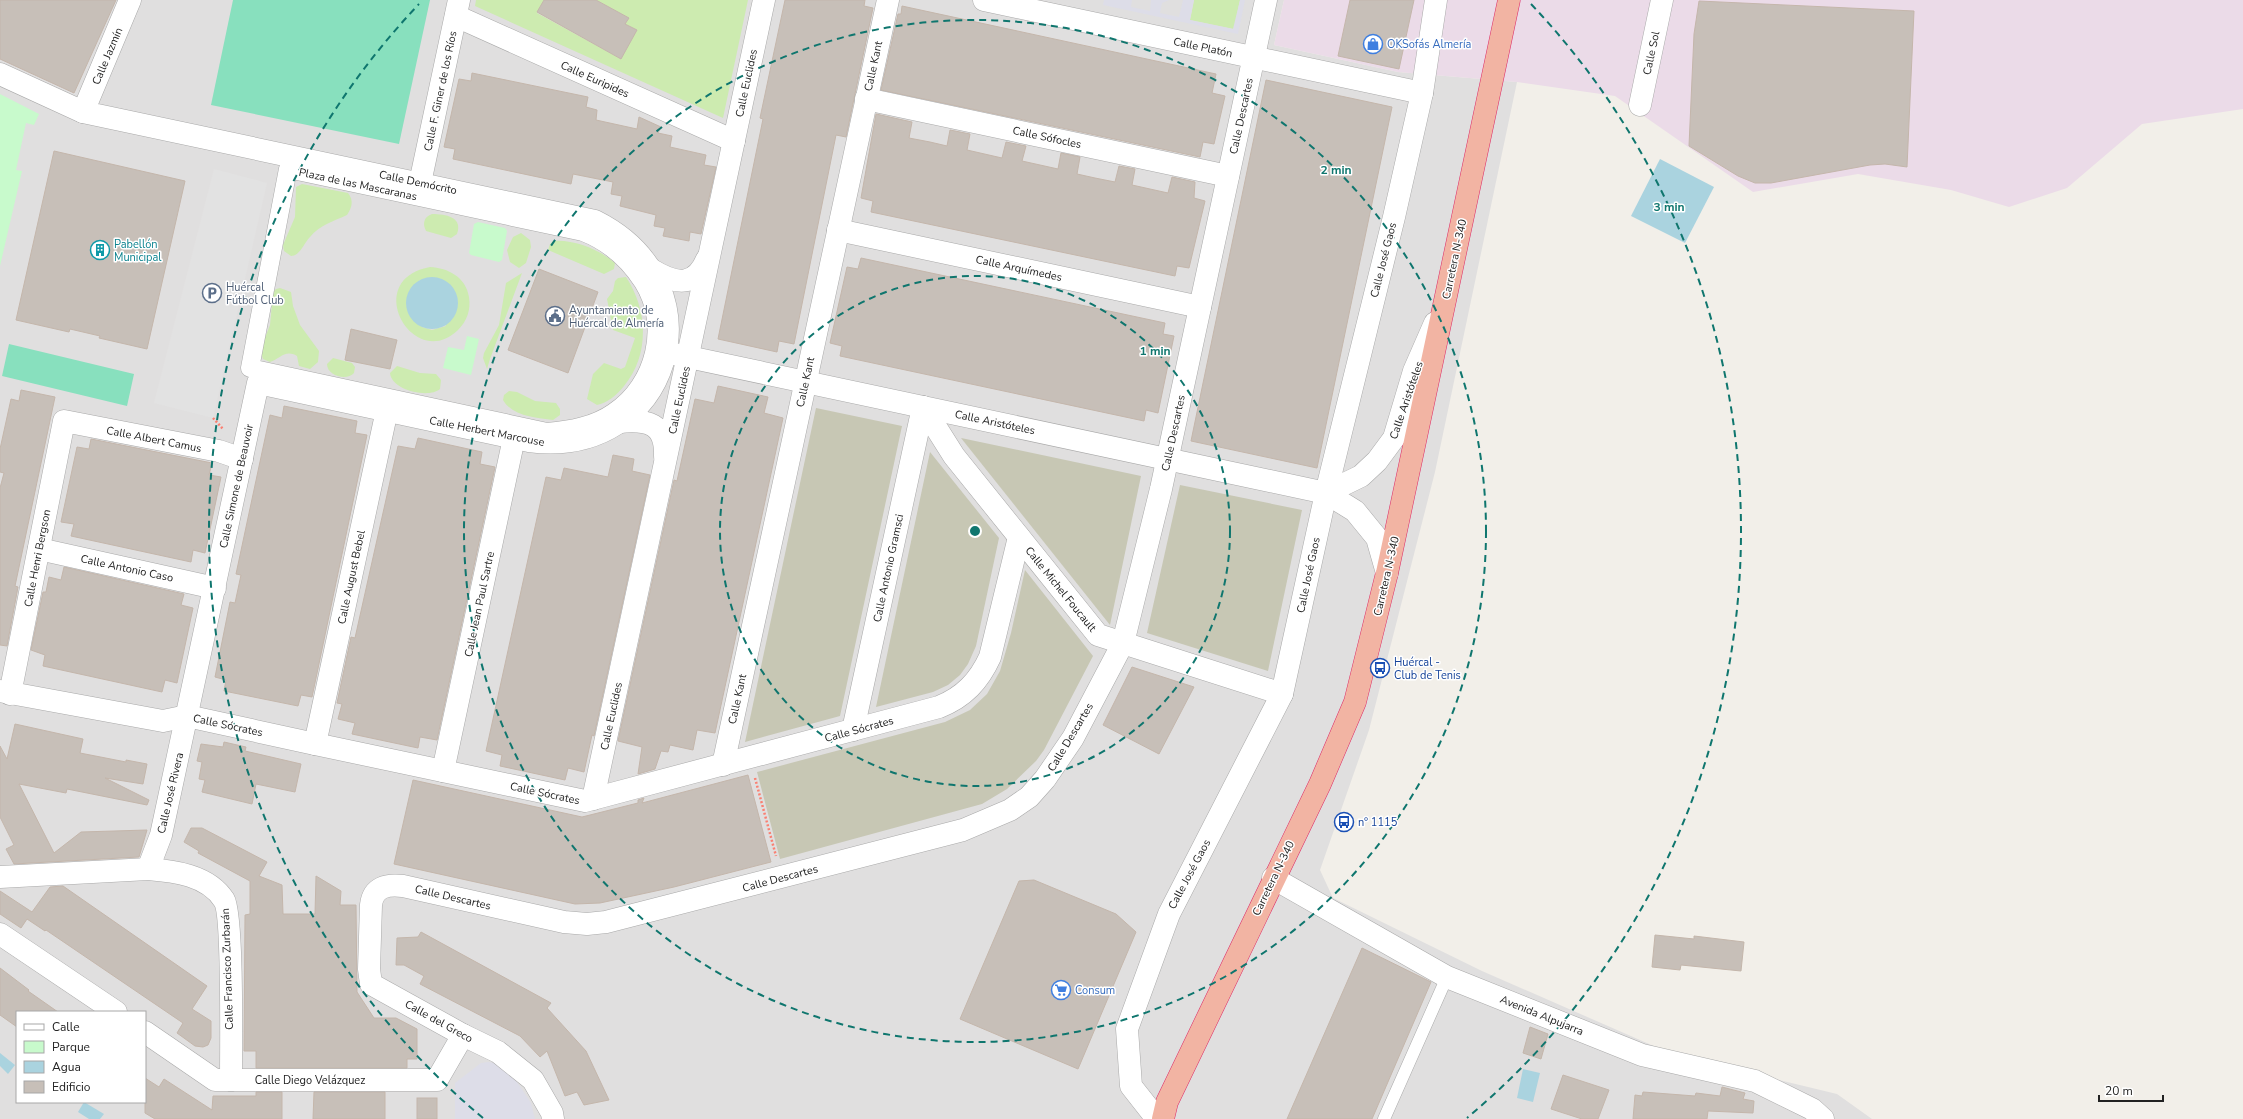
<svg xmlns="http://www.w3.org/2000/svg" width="2243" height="1119" font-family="'Nunito Sans',sans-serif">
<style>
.residential{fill:#e0dfdf;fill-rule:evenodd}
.industrial{fill:#ebdbe8}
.construction{fill:#c7c7b4}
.grass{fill:#cdebb0;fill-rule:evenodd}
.park{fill:#c8facc}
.pitch{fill:#88e0be}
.parking{fill:#e2e2e2}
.plaza{fill:#dddde8}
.water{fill:#aad3df}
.building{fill:#c7bfb8;stroke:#c4b6ab}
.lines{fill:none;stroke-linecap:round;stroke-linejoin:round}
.service-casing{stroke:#a9a9a9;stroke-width:13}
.pedestrian-casing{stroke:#a9a9a9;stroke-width:19}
.minor-casing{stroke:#a9a9a9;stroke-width:23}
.tertiary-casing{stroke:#a9a9a9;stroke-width:23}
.trunk-casing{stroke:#dc2a67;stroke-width:23}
.path{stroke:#fa8072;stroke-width:2.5;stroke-dasharray:2 2;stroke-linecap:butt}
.service{stroke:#fff;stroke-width:12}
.pedestrian{stroke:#fff;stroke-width:18}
.minor{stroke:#fff;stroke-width:22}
.tertiary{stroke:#fff;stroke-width:22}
.trunk{stroke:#f2b4a3;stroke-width:22}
.ring{fill:none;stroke:#0f766e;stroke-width:2;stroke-dasharray:7 5}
.labels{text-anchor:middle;stroke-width:3;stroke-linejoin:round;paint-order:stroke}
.shop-label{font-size:11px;fill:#366cbe;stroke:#fff;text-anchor:start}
.street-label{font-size:11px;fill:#222;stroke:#fff}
.culture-label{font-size:11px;fill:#0d838f;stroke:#fff;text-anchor:start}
.service-label{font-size:11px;fill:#4e5e75;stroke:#fff;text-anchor:start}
.transit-label{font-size:11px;fill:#164399;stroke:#fff;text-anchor:start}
.centre{fill:#0f766e;stroke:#fff;stroke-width:2}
.ring-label{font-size:12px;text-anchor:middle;font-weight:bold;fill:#0f766e;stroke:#fff;stroke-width:3;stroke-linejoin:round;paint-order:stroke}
</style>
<rect width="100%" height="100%" fill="#f2efe9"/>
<path class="residential" d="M 0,0 L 1284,0 L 1274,45 L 1398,72 L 1517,82 L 1435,472 L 1369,730 L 1320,870 L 1333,898 L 1482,971 L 1672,1054 L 1837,1094 L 1872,1119 L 0,1119 ZM 17,1012 L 145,1012 L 145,1102 L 17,1102 Z"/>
<polygon class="industrial" points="1284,0 2243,0 2243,109 2142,124 2067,188 2009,207 1951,190 1858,174 1753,192 1615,96 1517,82 1398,72 1274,45"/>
<g class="construction">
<polygon points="816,408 902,426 840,716 745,742"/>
<polygon points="961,438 1141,476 1110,625"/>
<polygon points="930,452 999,538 976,646 968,664 960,675 948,685 933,692 876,707"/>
<polygon points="1180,485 1302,510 1268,671 1147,633"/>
<polygon points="1025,570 1093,656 1044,750 1036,761 1007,789 982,804 780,859 757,772 945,722 970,710 987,694 1000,671 1011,633"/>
</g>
<g class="grass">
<polygon points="476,0 544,0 537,13 621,59 637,30 625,24 629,18 596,0 748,0 723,118 475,6"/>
<polygon points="1194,0 1240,0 1234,29 1190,20"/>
<path d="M 302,184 L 348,193 C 354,200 352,208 347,215 C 334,221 320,225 310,237 C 304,243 300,256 291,256 L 284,251 L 283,245 L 295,217 L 296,187 Z"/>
<path d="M 432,214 C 446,214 463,217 457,234 L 451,238 L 426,231 C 422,223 424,217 432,214 Z"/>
<polygon points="521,233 530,240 531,247 526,263 519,268 510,262 507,250 513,237"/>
<path d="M 553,241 C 574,239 600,250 615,263 L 614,269 L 604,274 L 548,250 L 550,244 Z"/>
<path d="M 430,267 C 448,268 466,277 469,297 C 471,310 467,321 458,330 C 414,373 360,280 430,267 ZM 420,280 L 446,326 L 432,330 L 422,327 L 410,290 Z"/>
<polygon points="522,273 490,359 487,369 483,358 484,353 499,325 506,283"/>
<path d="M 626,277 C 648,310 650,355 624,386 C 617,395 607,403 597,405 L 587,399 L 593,374 L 604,363 L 621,369 L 625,367 L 635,338 L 613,330 L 607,299 L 613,291 L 615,281 L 618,278 Z"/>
<path d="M 280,288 L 291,292 L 293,306 L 300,325 L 319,351 L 318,362 L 310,369 L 299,366 L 297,356 C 285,349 280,359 270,362 L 263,359 L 260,350 L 270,325 L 273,292 L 276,289 Z"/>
<path d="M 333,358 L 352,363 L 355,367 L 354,373 C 347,381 327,376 327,364 Z"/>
<path d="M 397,366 L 420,373 L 436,374 L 441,380 L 440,389 C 429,399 391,390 390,373 Z"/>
<path d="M 509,391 L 517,392 L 535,401 L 556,403 L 560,409 L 560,415 L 553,420 C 536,418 512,416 503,400 L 504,395 Z"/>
</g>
<g class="park">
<polygon points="0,94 39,114 34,125 26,123 16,170 22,171 0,266"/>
<polygon points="478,222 505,228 507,231 502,260 499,262 471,255 469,253 474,224"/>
<polygon points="467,336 479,339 471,375 443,368 448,347 464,350"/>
</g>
<g class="pitch">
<polygon points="233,0 430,0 399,144 211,105"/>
<polygon points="9,344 134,374 127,406 2,376"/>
</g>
<polygon class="parking" points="214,169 267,183 213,418 154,403"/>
<g class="plaza">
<polygon points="1104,0 1132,0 1131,7 1150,11 1151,0 1169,0 1162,3 1160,13 1179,17 1183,0 1194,0 1190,20 1233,29 1240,0 1245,0 1238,34 1103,5"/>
<polygon points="488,1062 495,1063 515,1079 531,1103 535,1119 455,1119 455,1083 481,1063"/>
</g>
<g class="water">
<polygon points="1660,159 1714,187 1685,243 1631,216"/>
<circle cx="432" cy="303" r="26"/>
<polygon points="0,1053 15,1065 8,1074 0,1066"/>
<polygon points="1523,1069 1540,1073 1533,1102 1517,1098"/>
<polygon points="84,1102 104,1114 100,1119 89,1119 78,1112"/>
</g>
<g class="building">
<polygon points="0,0 116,0 74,93 0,59"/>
<polygon points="544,0 596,0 629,18 625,24 637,30 621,59 537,12"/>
<polygon points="785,0 865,0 864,6 873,8 846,137 836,135 794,344 779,341 777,352 718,339 763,119 760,118"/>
<polygon points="1350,0 1414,0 1399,69 1338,56"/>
<polygon points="1699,1 1914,11 1907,167 1885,164 1870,165 1771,183 1755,183 1738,176 1689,146 1694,34"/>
<polygon points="902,6 1216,74 1212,93 1225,96 1214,144 1203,142 1200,157 881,90 898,14 901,14"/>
<polygon points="472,73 588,97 586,107 597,110 596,120 637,129 639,117 661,127 658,133 672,136 670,147 706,155 704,165 716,167 701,234 690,232 689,241 663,236 665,228 654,226 656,215 620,206 622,196 611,194 613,182 573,174 571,184 453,159 455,149 444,147 459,79 471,81"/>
<polygon points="1266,80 1392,107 1317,468 1191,441"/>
<polygon points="876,114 912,122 909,138 930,142 947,146 950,130 970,134 967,150 1002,158 1006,142 1026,146 1022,161 1058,169 1061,153 1080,157 1077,174 1095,178 1115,182 1119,166 1135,169 1132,185 1168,193 1172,177 1195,182 1194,198 1205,201 1189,268 1177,266 1175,276 871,212 873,201 861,198"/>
<polygon points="54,151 185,181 147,349 99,338 100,336 70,329 69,332 16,320"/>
<polygon points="861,258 1165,323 1163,334 1174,336 1158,413 1146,410 1144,421 840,356 842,346 830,343 847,267 858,269"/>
<polygon points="539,269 598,292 568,373 508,350"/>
<polygon points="351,329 397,340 390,369 345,360"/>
<polygon points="718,386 768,397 764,413 783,418 715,733 697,730 693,750 670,745 668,752 661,751 655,769 638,774 642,747 618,741 674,480 677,481 695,399 714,403"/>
<polygon points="21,390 55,397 15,586 18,587 7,646 0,645 0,488 4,473 0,472 0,449 11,399 19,401"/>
<polygon points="284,406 357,421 355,433 367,435 312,697 301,695 298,706 224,691 226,680 215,677 230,602 235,603 241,575 236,574 270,415 282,418"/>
<polygon points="418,438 482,452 480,464 495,467 437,740 420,737 418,748 352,734 355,723 338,719 342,704 337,703 351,637 355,638 398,446 415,449"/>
<polygon points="91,439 212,463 209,475 221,477 205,553 193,550 191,562 71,536 74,524 61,522 77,447 89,449"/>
<polygon points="613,455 634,459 632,471 650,475 594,736 592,735 584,772 568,768 565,780 500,766 502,755 486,751 546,477 561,480 564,468 608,477"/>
<polygon points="64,567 184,594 181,605 193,608 177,683 165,680 162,692 43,666 45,655 31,650 43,592 46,592 49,577 61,580"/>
<polygon points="1132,667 1194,687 1159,754 1103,725"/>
<polygon points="15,724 83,739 80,753 126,762 126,760 147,764 143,784 105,778 149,800 147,805 67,789 66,793 19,784 54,853 81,832 147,830 139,857 14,864 6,849 14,845 0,817 0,746 7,759"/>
<polygon points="224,742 246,747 245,751 301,764 295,792 256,784 252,804 202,792 205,780 199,779 202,762 197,761 201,744 223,747"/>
<polygon points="748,775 771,862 674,887 600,903 575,904 394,864 413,780 582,817 638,803 638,800 644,798 642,803"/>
<polygon points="191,828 202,828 267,862 259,876 282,885 283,914 315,914 316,876 341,891 340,905 356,905 357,992 374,1018 396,1018 417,1029 417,1059 407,1059 407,1068 256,1068 256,1051 244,1051 245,915 250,914 250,881 198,853 199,851 184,842"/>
<polygon points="1034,880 1116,914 1136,932 1078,1069 960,1019 1019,881"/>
<polygon points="63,886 207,986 192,1009 211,1021 211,1038 208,1045 203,1047 195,1046 177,1033 183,1023 46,930 45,931 27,919 21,928 0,914 0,891 32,912 50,887"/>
<polygon points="421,932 551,1003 547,1008 586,1051 609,1100 584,1105 577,1092 565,1096 547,1051 540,1057 520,1036 420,984 424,976 404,965 396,965 397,938 418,937"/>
<polygon points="1655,935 1694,939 1694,936 1744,942 1741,971 1681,965 1680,970 1652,967"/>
<polygon points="1362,948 1431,982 1372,1119 1287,1119"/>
<polygon points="0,968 29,990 28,991 58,1012 17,1012 17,1027 0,1015"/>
<polygon points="1530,1027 1548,1034 1541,1059 1523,1053"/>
<polygon points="1563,1075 1609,1090 1598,1119 1582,1119 1551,1109"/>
<polygon points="145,1078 159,1087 164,1079 212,1110 213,1096 256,1096 256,1092 282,1092 282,1119 155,1119 145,1113"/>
<polygon points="1722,1087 1745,1093 1743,1099 1754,1101 1753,1113 1708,1111 1707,1119 1633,1119 1635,1095 1642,1096 1643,1092 1695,1096 1696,1093 1720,1096"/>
<polygon points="314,1092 385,1092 385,1119 313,1119"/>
<rect x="417" y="1098" width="20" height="21"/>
</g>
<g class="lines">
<defs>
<polyline id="service" points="1384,1119 1447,977"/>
<path id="pedestrian" d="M 288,169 L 583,232 C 609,242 628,259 643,282 C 670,325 655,385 614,412 C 594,426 570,430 547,432 L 250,368 Z"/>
<g id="minor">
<polyline points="984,0 1422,93"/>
<polyline points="456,16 734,141"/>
<polyline points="0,74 83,112"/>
<polyline points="866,99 1228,176"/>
<polyline points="1640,105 1662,0"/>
<polyline points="420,183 459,0"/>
<polyline points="838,230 1200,307"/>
<path d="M 652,270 C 675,284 695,288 707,259"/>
<polyline points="923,407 954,456 1098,635 1282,694"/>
<path d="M 619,422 C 647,419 666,423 665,456"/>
<polyline points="39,549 215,588"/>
<polyline points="10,694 64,421 219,451 242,459"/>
<polyline points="853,730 923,407"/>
<path d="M 315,744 L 585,801 L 939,707 C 964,697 979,681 990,657 L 1019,537"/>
<polyline points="723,765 888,0"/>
<polyline points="443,771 514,438"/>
<polyline points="593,799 764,0"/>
<polyline points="1273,878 1447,977 1642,1055 1755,1081 1812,1109 1823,1119"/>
<path d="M 463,1035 L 371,984 L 369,969 L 371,905 C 373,887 387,884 403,886 L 564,922 L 587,924 L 606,922 L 963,830 L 1010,810 L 1029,797 L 1045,779 L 1073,738 L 1123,643 L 1161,489 L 1266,0"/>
<polyline points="1157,1119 1131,1086 1127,1029 1169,914 1282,694 1326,493 1394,217 1422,93 1436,0"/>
</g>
<g id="tertiary">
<path d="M 130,0 L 83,112 L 595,221 C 723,285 670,460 529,441 L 258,383 L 161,835 L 148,869"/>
<polyline points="665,352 1326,493 1355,511 1377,538 1387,573"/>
<polyline points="1326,493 1361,476 1377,461 1394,438 1414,371 1435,323"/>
<polyline points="0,691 163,721 187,716 315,744 387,410"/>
<path d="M 0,877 L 148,869 C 174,871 208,875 224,900 C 233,914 231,1053 231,1080"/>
<polyline points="0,934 116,1012"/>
<polyline points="145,1032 215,1080 437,1080 463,1035 498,1052 533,1080 552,1113 553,1119"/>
</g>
<polyline id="trunk" points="1163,1119 1167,1102 1320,784 1355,702 1387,573 1509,0"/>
</defs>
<use href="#service" class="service-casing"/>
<use href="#pedestrian" class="pedestrian-casing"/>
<use href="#minor" class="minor-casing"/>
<use href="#tertiary" class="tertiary-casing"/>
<use href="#trunk" class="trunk-casing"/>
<g class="path">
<polyline points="213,418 223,429"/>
<polyline points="755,778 776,856"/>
</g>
<use href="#service" class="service"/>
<use href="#pedestrian" class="pedestrian"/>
<use href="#minor" class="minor"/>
<use href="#tertiary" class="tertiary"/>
<use href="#trunk" class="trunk"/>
</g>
<g class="ring">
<circle cx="975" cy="531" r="255"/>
<circle cx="975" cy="531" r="511"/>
<path d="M483 1118A766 766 0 0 1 419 4M1531 4A766 766 0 0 1 1467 1118"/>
</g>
<defs>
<symbol id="shop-ring" viewBox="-11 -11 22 22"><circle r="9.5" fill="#fff" stroke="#3f7fe0" stroke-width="1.5"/><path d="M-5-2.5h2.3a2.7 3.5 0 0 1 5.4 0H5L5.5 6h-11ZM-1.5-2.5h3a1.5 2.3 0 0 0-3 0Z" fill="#3f7fe0"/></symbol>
<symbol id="building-ring" viewBox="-11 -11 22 22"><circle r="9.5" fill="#fff" stroke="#0f9aa8" stroke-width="1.5"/><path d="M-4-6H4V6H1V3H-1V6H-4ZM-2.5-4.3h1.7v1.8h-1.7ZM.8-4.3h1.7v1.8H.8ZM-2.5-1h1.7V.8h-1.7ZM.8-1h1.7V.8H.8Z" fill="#0f9aa8"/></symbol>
<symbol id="parking-ring" viewBox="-11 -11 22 22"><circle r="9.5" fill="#fff" stroke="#5c6f8a" stroke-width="1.5"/><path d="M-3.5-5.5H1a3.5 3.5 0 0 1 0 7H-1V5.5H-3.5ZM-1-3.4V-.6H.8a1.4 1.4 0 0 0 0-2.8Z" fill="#5c6f8a"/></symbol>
<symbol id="civic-ring" viewBox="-11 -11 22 22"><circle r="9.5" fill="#fff" stroke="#5c6f8a" stroke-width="1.5"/><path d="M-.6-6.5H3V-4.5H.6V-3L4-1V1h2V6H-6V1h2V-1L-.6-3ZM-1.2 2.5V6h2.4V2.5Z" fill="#5c6f8a"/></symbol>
<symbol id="bus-ring" viewBox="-11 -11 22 22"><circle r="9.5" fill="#fff" stroke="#1a4fb4" stroke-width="1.5"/><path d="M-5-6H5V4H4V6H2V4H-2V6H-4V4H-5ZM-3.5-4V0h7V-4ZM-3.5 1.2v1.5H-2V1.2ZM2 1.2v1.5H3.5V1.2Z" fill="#1a4fb4"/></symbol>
<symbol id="supermarket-ring" viewBox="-11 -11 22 22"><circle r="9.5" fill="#fff" stroke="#3f7fe0" stroke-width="1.5"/><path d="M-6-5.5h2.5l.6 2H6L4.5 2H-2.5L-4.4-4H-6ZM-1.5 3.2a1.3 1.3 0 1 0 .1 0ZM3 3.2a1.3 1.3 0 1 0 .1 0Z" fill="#3f7fe0"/></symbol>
</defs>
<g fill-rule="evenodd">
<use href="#shop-ring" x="1362" y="33" width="22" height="22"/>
<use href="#building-ring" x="89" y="239" width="22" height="22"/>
<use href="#parking-ring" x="201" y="282" width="22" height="22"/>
<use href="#civic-ring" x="544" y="305" width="22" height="22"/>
<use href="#bus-ring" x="1369" y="657" width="22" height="22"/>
<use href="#bus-ring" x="1333" y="811" width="22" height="22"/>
<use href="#supermarket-ring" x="1050" y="979" width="22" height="22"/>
</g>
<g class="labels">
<g class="shop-label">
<text x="1387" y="48">OKSofás Almería</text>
<text x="1075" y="994">Consum</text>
</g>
<g class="street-label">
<text transform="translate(1203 47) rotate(12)" y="4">Calle Platón</text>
<text transform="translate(1651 53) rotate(-78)" y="4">Calle Sol</text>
<text transform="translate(107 56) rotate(-67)" y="4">Calle Jazmín</text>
<text transform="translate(873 66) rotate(-78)" y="4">Calle Kant</text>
<text transform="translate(595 79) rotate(24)" y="4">Calle Euripides</text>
<text transform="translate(746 83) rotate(-78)" y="4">Calle Euclides</text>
<text transform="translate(440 91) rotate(-78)" y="4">Calle F. Giner de los Ríos</text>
<text transform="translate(1241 116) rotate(-78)" y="4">Calle Descartes</text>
<text transform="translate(1047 137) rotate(12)" y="4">Calle Sófocles</text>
<text transform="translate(418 182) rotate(12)" y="4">Calle Demócrito</text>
<text transform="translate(358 184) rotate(12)" y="4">Plaza de las Mascaranas</text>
<text transform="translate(1454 259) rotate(-78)" y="4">Carretera N-340</text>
<text transform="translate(1383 260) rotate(-76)" y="4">Calle José Gaos</text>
<text transform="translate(1019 268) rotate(12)" y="4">Calle Arquímedes</text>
<text transform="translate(805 382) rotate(-78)" y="4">Calle Kant</text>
<text transform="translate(679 400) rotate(-78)" y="4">Calle Euclides</text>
<text transform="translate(1406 400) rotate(-71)" y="4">Calle Aristóteles</text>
<text transform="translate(995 422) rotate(12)" y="4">Calle Aristóteles</text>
<text transform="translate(487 431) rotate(11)" y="4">Calle Herbert Marcouse</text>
<text transform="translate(1173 433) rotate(-78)" y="4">Calle Descartes</text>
<text transform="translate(154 439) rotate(11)" y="4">Calle Albert Camus</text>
<text transform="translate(236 486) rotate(-78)" y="4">Calle Simone de Beauvoir</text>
<text transform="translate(37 558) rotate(-79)" y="4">Calle Henri Bergson</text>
<text transform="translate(127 568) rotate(12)" y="4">Calle Antonio Caso</text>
<text transform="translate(888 568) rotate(-78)" y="4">Calle Antonio Gramsci</text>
<text transform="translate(1308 575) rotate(-78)" y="4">Calle José Gaos</text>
<text transform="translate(1386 576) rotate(-77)" y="4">Carretera N-340</text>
<text transform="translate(351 577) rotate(-78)" y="4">Calle August Bebel</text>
<text transform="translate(1061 589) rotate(51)" y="4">Calle Michel Foucault</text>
<text transform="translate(479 604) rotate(-78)" y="4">Calle Jean Paul Sartre</text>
<text transform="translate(737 699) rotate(-78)" y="4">Calle Kant</text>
<text transform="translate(611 716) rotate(-78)" y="4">Calle Euclides</text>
<text transform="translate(228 725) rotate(12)" y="4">Calle Sócrates</text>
<text transform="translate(859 729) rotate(-15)" y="4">Calle Sócrates</text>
<text transform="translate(1070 737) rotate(-59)" y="4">Calle Descartes</text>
<text transform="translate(170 793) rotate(-77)" y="4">Calle José Rivera</text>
<text transform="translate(545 793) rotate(12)" y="4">Calle Sócrates</text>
<text transform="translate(1189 874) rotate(-62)" y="4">Calle José Gaos</text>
<text transform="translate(780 878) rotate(-15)" y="4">Calle Descartes</text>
<text transform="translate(1273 878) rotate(-64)" y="4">Carretera N-340</text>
<text transform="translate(453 897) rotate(13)" y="4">Calle Descartes</text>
<text transform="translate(227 969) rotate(-92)" y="4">Calle Francisco Zurbarán</text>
<text transform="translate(1542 1015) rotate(22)" y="4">Avenida Alpujarra</text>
<text transform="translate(439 1021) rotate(29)" y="4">Calle del Greco</text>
<text x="310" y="1084">Calle Diego Velázquez</text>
</g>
<g class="culture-label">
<text x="114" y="248">Pabellón<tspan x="114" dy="13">Municipal</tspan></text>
</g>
<g class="service-label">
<text x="226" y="291">Huércal<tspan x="226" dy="13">Fútbol Club</tspan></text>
<text x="569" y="314">Ayuntamiento de<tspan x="569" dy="13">Huércal de Almería</tspan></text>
</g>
<g class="transit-label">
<text x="1394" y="666">Huércal -<tspan x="1394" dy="13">Club de Tenis</tspan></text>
<text x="1358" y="826">n° 1115</text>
</g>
</g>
<circle cx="975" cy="531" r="6" class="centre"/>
<g class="ring-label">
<text x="1336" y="174">2 min</text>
<text x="1669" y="211">3 min</text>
<text x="1155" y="355">1 min</text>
</g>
<rect x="16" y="1011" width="130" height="92" fill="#ffffff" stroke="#a7a7a7"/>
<rect x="24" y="1024" width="20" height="6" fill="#ffffff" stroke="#a7a7a7"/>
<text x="52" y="1031" font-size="12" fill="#222222">Calle</text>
<rect x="24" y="1041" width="20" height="12" fill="#c8facc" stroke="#a7a7a7"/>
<text x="52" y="1051" font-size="12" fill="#222222">Parque</text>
<rect x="24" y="1061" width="20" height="12" fill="#aad3df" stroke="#a7a7a7"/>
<text x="52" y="1071" font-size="12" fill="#222222">Agua</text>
<rect x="24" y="1081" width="20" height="12" fill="#c7bfb8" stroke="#a7a7a7"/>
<text x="52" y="1091" font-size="12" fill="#222222">Edificio</text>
<path d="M2099 1095v6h64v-6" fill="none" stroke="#222222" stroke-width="2"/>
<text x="2105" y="1095" font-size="12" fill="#222222" stroke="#ffffff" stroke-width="3" paint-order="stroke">20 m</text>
</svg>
